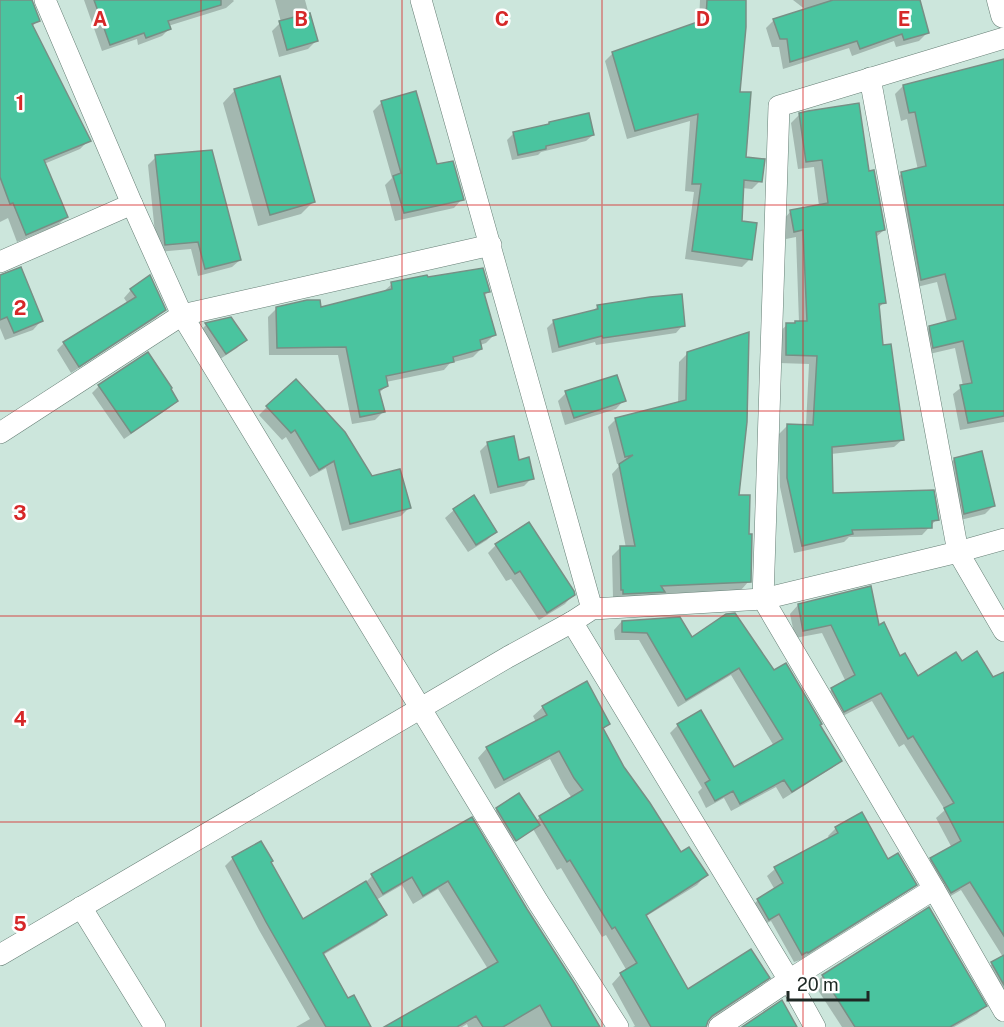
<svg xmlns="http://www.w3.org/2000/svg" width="1004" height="1027" font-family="'Public Sans',sans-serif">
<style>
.shadow{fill:#0003}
.building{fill:#4ac49f;stroke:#778f85;stroke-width:1.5}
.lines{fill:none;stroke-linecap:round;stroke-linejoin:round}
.minor-casing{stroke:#667e75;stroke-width:22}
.tertiary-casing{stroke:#667e75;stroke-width:27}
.minor{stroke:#fff;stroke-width:21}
.tertiary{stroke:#fff;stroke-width:26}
.grid{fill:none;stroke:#d62828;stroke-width:1.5;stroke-opacity:0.55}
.grid-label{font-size:20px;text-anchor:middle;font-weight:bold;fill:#d62828;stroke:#fff;stroke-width:5;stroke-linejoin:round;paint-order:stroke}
</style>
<rect width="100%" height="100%" fill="#cce6dc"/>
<g class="shadow">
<polygon points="0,0 31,0 38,20 32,27 89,140 80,149 44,164 66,217 58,225 17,242 8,218 0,222"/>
<polygon points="84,0 233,0 234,1 226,8 168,26 169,29 162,36 138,45 137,39 102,51"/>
<polygon points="275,0 305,0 316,41 308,49 279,57 272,31 281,22"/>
<polygon points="700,0 746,0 738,93 744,159 760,181 752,189 742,188 740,222 750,259 742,267 685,259 694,192 685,191 690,121 627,139 605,61 613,53 699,23"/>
<polygon points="793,0 919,0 927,33 919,41 896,47 894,41 852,56 849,48 783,69 779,47 772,47 766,28 774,20 806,10"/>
<polygon points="1004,61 1004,422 960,430 953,394 963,386 955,348 925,355 921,335 930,327 947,322 937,282 913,288 893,182 901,174 918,170 907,119 901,121 895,94 903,86"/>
<polygon points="235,90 314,201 301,214 258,226 223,103"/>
<polygon points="382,102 462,199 454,208 395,221 385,185 392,178 373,111"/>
<polygon points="799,115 868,173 884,230 875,238 884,302 878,309 882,347 903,439 894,447 831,454 831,494 937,519 922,535 849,537 844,542 794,553 780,487 779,434 787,426 806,426 809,364 779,363 778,333 787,325 799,322 796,237 786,239 783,220 791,211 819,206 814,167 798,169 791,123"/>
<polygon points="513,134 593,135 586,141 541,152 538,155 512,160 507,140"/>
<polygon points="156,157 240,260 232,267 198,276 191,249 157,252 148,165"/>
<polygon points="0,276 41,321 33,330 5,340 0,328"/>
<polygon points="392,284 488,292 484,296 494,335 486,343 480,345 481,349 473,357 450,363 444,370 386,382 387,385 378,394 383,412 375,420 352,424 338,355 269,355 268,317 277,308 319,309 383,292"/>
<polygon points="131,290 164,310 156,318 71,373 57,350 64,343 128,304 124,298"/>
<polygon points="598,306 683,325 676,333 596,345 595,342 552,353 547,328 554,321 592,312"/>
<polygon points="230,319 245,339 237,348 217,361 198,333 206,325"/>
<polygon points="688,353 737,496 747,536 749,581 741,590 661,594 655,600 613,598 612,556 620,548 626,548 612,474 622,463 617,464 608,427 616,419 678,404 679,362"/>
<polygon points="148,354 176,401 169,408 124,439 92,393 99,386"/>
<polygon points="566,393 624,400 616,409 565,425 558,401"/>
<polygon points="267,407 371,478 410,507 401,516 342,531 326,468 310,477 286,437 282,440 259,415"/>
<polygon points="488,443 532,478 524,486 490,494 480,451"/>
<polygon points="954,459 993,506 985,514 956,521 946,468"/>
<polygon points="473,498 495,532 487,540 468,552 445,518 454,510"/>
<polygon points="496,545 573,595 565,604 539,620 511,579 506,581 488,553"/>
<polygon points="798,605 877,627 899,658 917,678 961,663 993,679 1004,673 1004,1008 983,972 992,964 1003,957 961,890 942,901 923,868 931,859 952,848 936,818 945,810 904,744 899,747 872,701 835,720 823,698 831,690 846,682 822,633 795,638 790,614"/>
<polygon points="622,621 691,639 774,672 818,725 840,760 832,768 783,799 776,787 731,811 724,798 706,808 698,792 702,788 670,733 678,725 734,769 774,746 731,675 678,707 639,640 615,640 614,630"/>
<polygon points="543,707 608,724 602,730 622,767 681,854 706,875 697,885 645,917 688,992 768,977 758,987 706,1022 705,1027 633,1027 635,1026 612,984 621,974 627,971 606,935 602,937 561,868 557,870 533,829 511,843 493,813 497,809 535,822 540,817 572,798 565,788 550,759 495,789 478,758 487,748 536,722 533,716"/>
<polygon points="471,819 598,1027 468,1027 467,1024 462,1027 387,1027 488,969 438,889 413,904 402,885 376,900 385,915 377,923 323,955 348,1000 369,1027 296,1027 310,1019 259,930 225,866 233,858 269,862 302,921 363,885 372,876"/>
<polygon points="836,828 915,885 907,892 800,960 794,962 771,921 761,926 750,908 758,900 775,890 767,876 775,869 830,839 828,836"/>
<polygon points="823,976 985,1006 977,1014 954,1027 842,1027 814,984"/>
</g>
<g class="building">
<polygon points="0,0 32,0 40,21 32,24 91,141 44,160 68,217 26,235 13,203 10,204 0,177"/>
<polygon points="94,0 221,0 221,5 168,21 171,29 146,38 144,33 110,45"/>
<polygon points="707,0 746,0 746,27 740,92 751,92 746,157 765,159 762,182 744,180 742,221 757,223 752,260 692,251 701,184 692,184 698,114 635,131 612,52 706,19"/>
<polygon points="833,0 920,0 929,33 904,40 902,34 860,49 857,41 790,62 787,39 780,39 773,19"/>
<polygon points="310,13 318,41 287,50 279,21"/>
<polygon points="1004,59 1004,416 968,423 960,385 972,383 963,341 933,348 929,326 956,319 945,274 921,280 901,172 926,166 915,112 909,113 903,85"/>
<polygon points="280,76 315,202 270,215 234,89"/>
<polygon points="416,91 437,164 453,161 464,200 404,213 393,176 401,173 381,101"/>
<polygon points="859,103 869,171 874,170 885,230 876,232 886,303 879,304 883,345 891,344 904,440 832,447 833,493 934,490 939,520 932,521 932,528 852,530 853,534 802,546 787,478 787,424 813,425 817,356 786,355 786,323 795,323 795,321 807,321 803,230 794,232 790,210 828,203 822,160 806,162 799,113 808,111"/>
<polygon points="589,113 594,135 546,146 546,149 518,155 513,132 549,124 549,122"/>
<polygon points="212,150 241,260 205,269 198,242 165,245 155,155"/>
<polygon points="21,267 43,321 14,333 7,317 0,320 0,275"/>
<polygon points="483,268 490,292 484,293 496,335 480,340 482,349 453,357 454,362 386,376 388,386 379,390 385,412 360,417 346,347 277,348 276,307 307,300 320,300 321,307 392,289 391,282 427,275 428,277"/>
<polygon points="150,275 166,310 79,367 63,342 136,297 130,289"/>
<polygon points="682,294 685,326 603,338 602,336 559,347 553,320 598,309 597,305 650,297"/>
<polygon points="231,317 247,340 226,354 205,323"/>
<polygon points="749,332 747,422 739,495 750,495 749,534 752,534 751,582 661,586 665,592 623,594 623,590 621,590 620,546 635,546 619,464 633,455 625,457 615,418 686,400 687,352"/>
<polygon points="148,352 172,388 171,389 178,401 131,433 98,385"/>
<polygon points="617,375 626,401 574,418 565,391"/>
<polygon points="296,379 345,432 372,476 400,469 411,508 350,524 334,461 319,470 295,430 291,433 266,406"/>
<polygon points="514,436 519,460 529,457 534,479 498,487 487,442"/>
<polygon points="982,451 995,506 964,514 954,458"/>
<polygon points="474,495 497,532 476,545 453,509"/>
<polygon points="529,522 574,591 575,595 547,613 520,571 515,574 495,544"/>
<polygon points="871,586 879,625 884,622 900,656 905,653 918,676 956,652 962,661 977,651 993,677 1004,672 1004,936 970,882 951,893 930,858 961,841 944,808 954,803 913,736 908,739 881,693 844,712 831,688 855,675 831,625 803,631 798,604"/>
<polygon points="735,613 774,670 786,663 822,724 820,725 842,761 792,792 784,780 740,804 733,791 715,801 705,783 710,780 677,724 701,710 734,767 783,739 739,668 686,700 647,633 622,632 622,621 680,617 692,637 726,614"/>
<polygon points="587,681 610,724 603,728 624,767 650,803 681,852 689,847 708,875 646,915 688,989 751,949 770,978 712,1016 708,1021 706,1027 651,1027 620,973 637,963 615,927 612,929 570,860 567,862 539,816 583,790 574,778 559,751 504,780 486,747 547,715 542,706"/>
<polygon points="519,793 540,825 516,841 496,808"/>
<polygon points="862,812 888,859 898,853 917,885 808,953 807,952 802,955 779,914 769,920 757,899 783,883 774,867 838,833 835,827"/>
<polygon points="472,817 527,909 575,984 600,1027 552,1027 540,1005 503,1027 483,1027 476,1016 457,1027 384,1027 498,962 448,881 423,896 412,877 383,894 371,874"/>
<polygon points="261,841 273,861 271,862 303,919 366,881 387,915 323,953 348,998 354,995 371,1027 326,1027 266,922 232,857"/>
<polygon points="929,907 987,1006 950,1027 855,1027 822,975"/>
<polygon points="1004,955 1004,985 991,962"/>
<polygon points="782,1000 797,1027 742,1027"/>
</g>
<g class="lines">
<defs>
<g id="minor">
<polyline points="45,0 132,204 182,315 538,902 618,1027"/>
<polyline points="421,0 592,609"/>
<polyline points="1004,38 779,106 763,599 934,889 1004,1011"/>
<polyline points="870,78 958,552 1004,631"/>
<polyline points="0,262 132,204"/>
<polyline points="0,433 182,315 491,245"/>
<polyline points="572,622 789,980 815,1027"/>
<polyline points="81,907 155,1027"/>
<polyline points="0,955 508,657 572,622 592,609 763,599 958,552 1004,539"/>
<polyline points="719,1027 789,980 934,889"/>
</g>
<polyline id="tertiary" points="1000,0 1004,15"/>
</defs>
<use href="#minor" class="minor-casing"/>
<use href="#tertiary" class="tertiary-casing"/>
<use href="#minor" class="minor"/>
<use href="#tertiary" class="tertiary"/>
</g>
<path class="grid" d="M 201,0 L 201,1027M 402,0 L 402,1027M 602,0 L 602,1027M 803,0 L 803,1027M 0,205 L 1004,205M 0,411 L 1004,411M 0,616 L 1004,616M 0,822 L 1004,822"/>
<g class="grid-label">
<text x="100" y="26">A</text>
<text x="301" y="26">B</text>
<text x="502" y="26">C</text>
<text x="703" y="26">D</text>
<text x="904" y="26">E</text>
<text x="20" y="110">1</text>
<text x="20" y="315">2</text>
<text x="20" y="520">3</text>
<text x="20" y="726">4</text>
<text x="20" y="931">5</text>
</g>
<path d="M788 991v9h80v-9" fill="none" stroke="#1e2824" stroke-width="3"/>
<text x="797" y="991" font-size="18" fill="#1e2824" stroke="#ffffff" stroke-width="4.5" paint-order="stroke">20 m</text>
</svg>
